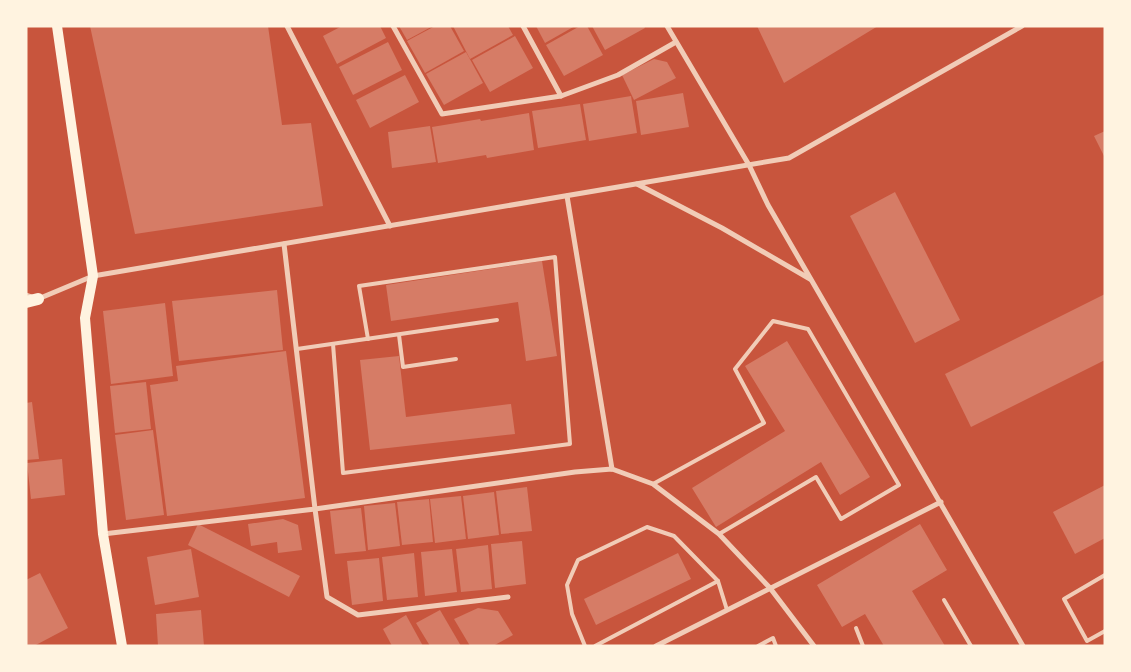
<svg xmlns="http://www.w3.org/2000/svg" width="1131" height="672" font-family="'Exo 2',sans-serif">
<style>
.building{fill:#d67c66}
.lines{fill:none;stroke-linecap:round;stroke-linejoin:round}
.service{stroke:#f1ccb7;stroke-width:4}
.minor{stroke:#f1ccb7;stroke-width:5}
.secondary{stroke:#fff3e0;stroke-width:10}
.primary{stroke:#fff3e0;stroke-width:12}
</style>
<rect width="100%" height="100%" fill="#c8553d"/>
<g class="building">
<polygon points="90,26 268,26 282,125 311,123 323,206 135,234"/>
<polygon points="342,26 380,26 386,38 337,64 323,36"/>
<polygon points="399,26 433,26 407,40"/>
<polygon points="435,26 450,26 464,51 425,73 407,41"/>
<polygon points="453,26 508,26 513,35 470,59"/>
<polygon points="536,26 575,26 545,43"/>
<polygon points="580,26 587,26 603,55 564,76 546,45"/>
<polygon points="592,26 644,26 645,28 605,50"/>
<polygon points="757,26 878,26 784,83"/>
<polygon points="515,36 533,68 490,92 472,60"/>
<polygon points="388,42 402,70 353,95 339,67"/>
<polygon points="466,52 483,83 444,105 426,74"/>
<polygon points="654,59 667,62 676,78 634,100 622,75"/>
<polygon points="405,75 419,102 370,128 356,100"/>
<polygon points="683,93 689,127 641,135 636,101"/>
<polygon points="631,96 637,133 589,141 583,104"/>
<polygon points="580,104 586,140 538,148 532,111"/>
<polygon points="529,113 534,150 487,158 486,155 438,163 432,127 480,119 481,121"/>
<polygon points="430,126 436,162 392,168 388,132"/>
<polygon points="1105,131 1105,158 1094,136"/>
<polygon points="895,192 960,320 915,343 850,216"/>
<polygon points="542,261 557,356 526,361 518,302 391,321 386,285"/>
<polygon points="277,290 283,350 179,361 172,301"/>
<polygon points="1105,294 1105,360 971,427 945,374"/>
<polygon points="165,303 173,376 111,384 103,311"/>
<polygon points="787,341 870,477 840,495 821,462 716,527 692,488 785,431 745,366"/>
<polygon points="286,351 305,498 167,516 150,385 178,381 176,366"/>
<polygon points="399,356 406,417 511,404 515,434 370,450 360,360"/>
<polygon points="146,382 151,429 115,433 110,386"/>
<polygon points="32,402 39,459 26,460 26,403"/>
<polygon points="153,430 164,515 126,520 115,435"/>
<polygon points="62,459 65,495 31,499 27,463"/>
<polygon points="1105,485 1105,538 1075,554 1053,512"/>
<polygon points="527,487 532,531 501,534 496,491"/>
<polygon points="494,492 499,535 468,539 463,496"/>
<polygon points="461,496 466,539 435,543 430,499"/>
<polygon points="429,499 433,542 402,545 397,502"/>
<polygon points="395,503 400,546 368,550 364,506"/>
<polygon points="361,508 366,551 335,554 330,511"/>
<polygon points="283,519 298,525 302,550 278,553 277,542 251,546 248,524"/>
<polygon points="198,524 300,576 289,597 188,545"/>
<polygon points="920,524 947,570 912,591 945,646 884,646 865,614 842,627 817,585"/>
<polygon points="522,541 526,584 495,588 491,544"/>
<polygon points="488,545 492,589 461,592 456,549"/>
<polygon points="191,549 199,597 155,605 147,557"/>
<polygon points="452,549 457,592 425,596 421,552"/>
<polygon points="414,553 418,597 387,600 382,557"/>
<polygon points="678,553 691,579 596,625 584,599"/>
<polygon points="379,558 383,601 352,605 347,561"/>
<polygon points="40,573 68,628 34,646 26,646 26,580"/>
<polygon points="478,608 498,611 513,635 493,646 470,646 454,619"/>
<polygon points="201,610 204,646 158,646 156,614"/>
<polygon points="440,610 461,646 430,646 416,623"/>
<polygon points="406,615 423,646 392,646 383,629"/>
</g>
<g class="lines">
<g class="service">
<polyline points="399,335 403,367 456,359"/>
<polyline points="333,344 343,473 570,444 555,257 359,286 368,339"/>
<polyline points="297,349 497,320"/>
<polyline points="653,484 764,423 735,369 773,321 808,329 899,485 841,519 816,477 719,534"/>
<polyline points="1105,575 1064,599 1087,641 1105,631"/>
<polyline points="944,600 971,646"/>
<polyline points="856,628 863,646"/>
<polyline points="585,646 572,614 567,585 578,560 647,527 674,536 718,581 727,610"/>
<polyline points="595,646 718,581"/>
<polyline points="758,646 773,638 776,646"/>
</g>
<g class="minor">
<polyline points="287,26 390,226"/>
<polyline points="393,26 442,114 561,96 618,75 676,42"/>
<polyline points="523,26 561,96"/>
<polyline points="667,26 749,165 768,205 1023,646"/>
<polyline points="637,184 722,228 810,279"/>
<polyline points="567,196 612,469"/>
<polyline points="26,295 38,299 93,276 789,158 1022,26"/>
<polyline points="103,534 315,509 284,244"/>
<polyline points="508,597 358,615 327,597 315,509 575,472 612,469 653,484 719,534 770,588 814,646"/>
<polyline points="656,646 941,502"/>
</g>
<polyline class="secondary" points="57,26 93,276 85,318 103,534 122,646"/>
<polyline class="primary" points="26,302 38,299"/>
</g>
<rect width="1131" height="672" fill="none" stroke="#fff3e0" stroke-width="55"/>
</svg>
